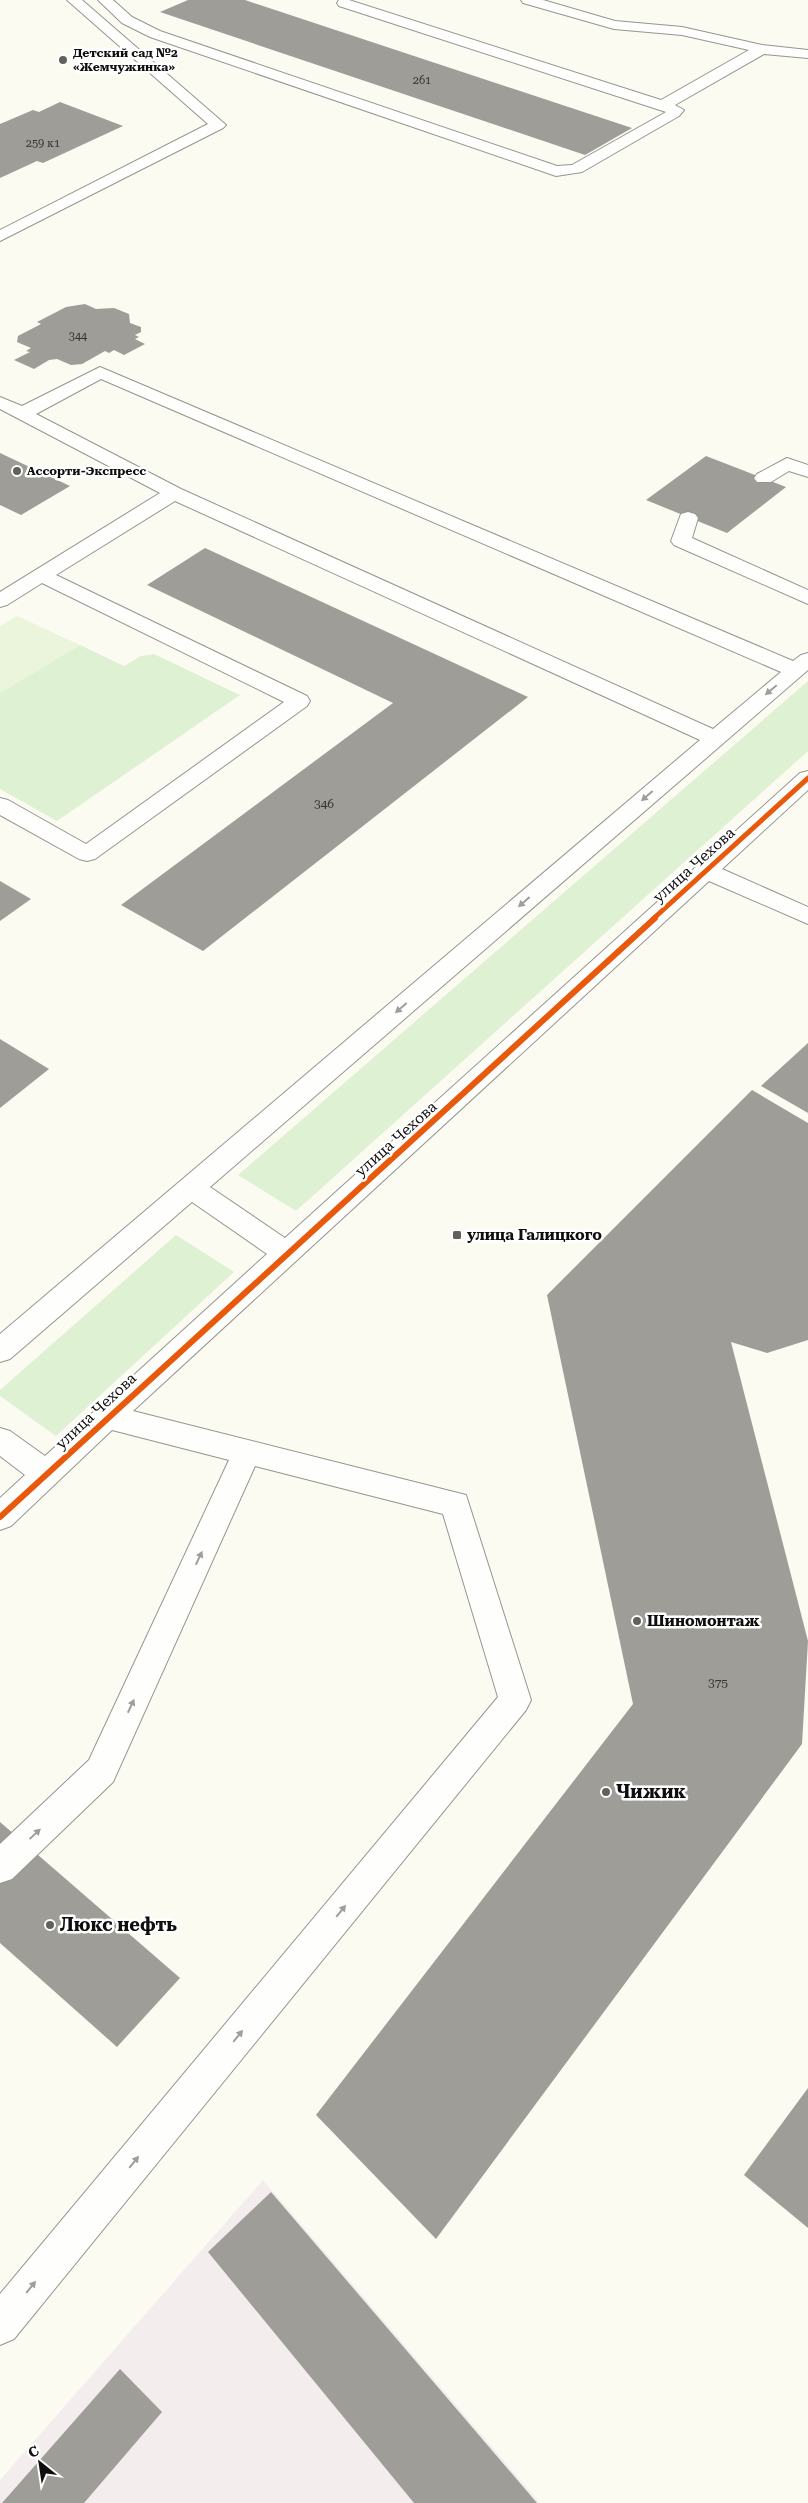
<svg xmlns="http://www.w3.org/2000/svg" width="808" height="2503" font-family="'Roboto Serif',serif">
<style>
.industrial{fill:#f3edee}
.green{fill:#dff1d3}
.pitch{fill:#eaf5dc}
.building{fill:#9e9d98}
.lines{fill:none;stroke-linecap:round;stroke-linejoin:round}
.minor-casing{stroke:#959591;stroke-width:2}
.minor{fill:#fefefd;fill-rule:evenodd}
.cycleway-far1-casing{stroke:#fff;stroke-width:8}
.cycleway-casing{stroke:#fff;stroke-width:9}
.cycleway-far1{stroke:#e8590c;stroke-width:5}
.cycleway{stroke:#e8590c;stroke-width:6}
.oneway{fill:#9e9e9d}
.poi-dot{fill:#61615e;stroke:#fff;stroke-width:2}
.labels{text-anchor:middle;stroke-width:5;stroke-linejoin:round;paint-order:stroke}
.far-number-label{font-size:11px;fill:#323230}
.far-poi-label{font-size:12px;font-weight:bold;fill:#0e0e0e;stroke:#fff;text-anchor:start}
.number-label{font-size:12px;fill:#323230}
.street-label{font-size:15px;fill:#0e0e0e;stroke:#fff}
.poi-label{font-size:15px;font-weight:bold;fill:#0e0e0e;stroke:#fff;text-anchor:start}
.near-poi-label{font-size:18px;font-weight:bold;fill:#0e0e0e;stroke:#fff;text-anchor:start}
</style>
<rect width="100%" height="100%" fill="#fbfbf2"/>
<polygon class="industrial" points="263,2180 540,2503 0,2503 0,2480"/>
<g class="green">
<polygon points="80,645 124,666 141,656 154,654 240,695 57,821 0,789 0,693"/>
<polygon points="808,681 808,751 296,1211 238,1175"/>
<polygon points="176,1235 234,1272 56,1436 0,1396 0,1390"/>
</g>
<polygon class="pitch" points="17,616 80,645 0,693 0,626"/>
<g class="building">
<polygon points="188,0 245,0 632,128 585,155 160,12"/>
<polygon points="60,102 123,126 43,163 37,161 0,178 0,124 33,110 39,112"/>
<polygon points="85,304 96,309 114,308 129,314 130,323 141,327 141,332 135,335 139,337 135,339 145,344 124,355 114,350 109,353 105,351 82,364 71,365 57,359 49,360 34,369 14,360 30,352 26,351 31,348 17,342 18,336 41,324 37,322 66,307"/>
<polygon points="0,453 70,486 21,515 0,505"/>
<polygon points="706,456 786,487 727,533 646,500"/>
<polygon points="205,548 528,697 203,951 121,905 393,703 147,585"/>
<polygon points="0,881 31,899 0,921"/>
<polygon points="0,1039 49,1069 0,1108"/>
<polygon points="808,1043 808,1113 761,1086"/>
<polygon points="752,1090 808,1123 808,1340 767,1353 731,1342 808,1641 802,1744 436,2239 316,2115 633,1704 547,1295"/>
<polygon points="0,1822 180,1978 117,2047 0,1943"/>
<polygon points="808,2088 808,2228 744,2175"/>
<polygon points="271,2192 537,2503 414,2503 208,2252"/>
<polygon points="120,2369 162,2412 84,2503 2,2503"/>
</g>
<g class="lines">
<defs>
<g id="minor">
<polygon points="67,0 82,0 226,125 223,128 0,241 0,230 208,124"/>
<polygon points="98,0 113,0 132,17 160,31 557,166 572,165 666,112 339,6 337,3 339,0 349,0 661,100 749,50 682,35 614,29 523,3 521,0 543,0 615,21 682,27 762,45 808,50 808,58 764,54 675,105 684,110 679,116 582,172 556,176 150,37 122,23"/>
<path d="M 100,367 L 793,661 L 801,655 L 808,653 L 808,670 L 210,1187 L 285,1238 L 800,773 L 808,771 L 808,790 L 722,869 L 808,907 L 808,924 L 709,881 L 133,1411 L 466,1495 L 531,1700 L 526,1710 L 14,2339 L 0,2345 L 0,2294 L 498,1697 L 443,1514 L 255,1466 L 113,1782 L 12,1879 L 0,1883 L 0,1844 L 89,1760 L 229,1460 L 112,1430 L 11,1526 L 0,1530 L 0,1498 L 25,1475 L 0,1456 L 0,1428 L 10,1431 L 45,1456 L 267,1254 L 192,1202 L 10,1359 L 0,1362 L 0,1334 L 700,740 L 175,501 L 56,575 L 307,696 L 310,701 L 307,706 L 95,859 L 87,861 L 79,859 L 0,815 L 0,798 L 8,800 L 86,844 L 284,702 L 42,583 L 7,605 L 0,607 L 0,592 L 160,493 L 0,409 L 0,397 L 22,406 ZM 101,379 L 781,672 L 713,729 L 181,489 L 36,414 Z"/>
<polygon points="787,458 808,465 808,477 789,471 771,482 757,482 754,478 757,474"/>
<polygon points="688,512 695,514 698,518 692,538 808,590 808,604 674,545 671,541 681,514"/>
</g>
</defs>
<use href="#minor" class="minor-casing"/>
<use href="#minor" class="minor"/>
<defs>
<polyline id="cycleway-far1" points="653,919 808,778"/>
<polyline id="cycleway" points="0,1517 655,918"/>
</defs>
<use href="#cycleway-far1" class="cycleway-far1-casing"/>
<use href="#cycleway" class="cycleway-casing"/>
<use href="#cycleway-far1" class="cycleway-far1"/>
<use href="#cycleway" class="cycleway"/>
</g>
<defs><path id="oneway-solid" d="M-6-.8H1V-3.2L6.5 0L1 3.2V.8H-6Z" transform="scale(1.25)"/></defs>
<g class="oneway">
<use href="#oneway-solid" transform="translate(771 690) rotate(140)"/>
<use href="#oneway-solid" transform="translate(647 796) rotate(139)"/>
<use href="#oneway-solid" transform="translate(524 902) rotate(139)"/>
<use href="#oneway-solid" transform="translate(401 1008) rotate(139)"/>
<use href="#oneway-solid" transform="translate(199 1558) rotate(-65)"/>
<use href="#oneway-solid" transform="translate(131 1706) rotate(-65)"/>
<use href="#oneway-solid" transform="translate(35 1834) rotate(-43)"/>
<use href="#oneway-solid" transform="translate(341 1911) rotate(-51)"/>
<use href="#oneway-solid" transform="translate(238 2036) rotate(-51)"/>
<use href="#oneway-solid" transform="translate(134 2162) rotate(-51)"/>
<use href="#oneway-solid" transform="translate(31 2287) rotate(-51)"/>
</g>
<g class="poi-dot">
<circle cx="63" cy="60" r="5"/>
<circle cx="17" cy="471" r="5"/>
<rect x="452" y="1230" width="10" height="10" rx="2.5"/>
<circle cx="637" cy="1621" r="5"/>
<circle cx="606" cy="1792" r="5"/>
<circle cx="50" cy="1925" r="5"/>
</g>
<g class="labels">
<g class="far-number-label">
<text x="422" y="84">261</text>
<text x="43" y="147">259 к1</text>
<text x="78" y="340">344</text>
</g>
<g class="far-poi-label">
<text x="73" y="57">Детский сад №2<tspan x="73" dy="14">«Жемчужинка»</tspan></text>
<text x="27" y="475">Ассорти-Экспресс</text>
</g>
<g class="number-label">
<text x="324" y="808">346</text>
<text x="718" y="1687">375</text>
</g>
<g class="street-label">
<text transform="translate(694 865) rotate(-42)" y="5">улица Чехова</text>
<text transform="translate(396 1139) rotate(-42)" y="5">улица Чехова</text>
<text transform="translate(96 1411) rotate(-43)" y="5">улица Чехова</text>
</g>
<g class="poi-label">
<text x="467" y="1240">улица Галицкого</text>
<text x="647" y="1626">Шиномонтаж</text>
</g>
<g class="near-poi-label">
<text x="616" y="1798">Чижик</text>
<text x="60" y="1931">Люкс нефть</text>
</g>
</g>
<g transform="translate(40 2463) rotate(330)" stroke="#ffffff" stroke-width="4" paint-order="stroke">
<path d="M0-4L9 19L0 12L-9 19Z" fill="#0e0e0e"/>
<text y="-8" font-size="14" font-weight="bold" text-anchor="middle" fill="#0e0e0e">С</text>
</g>
</svg>
